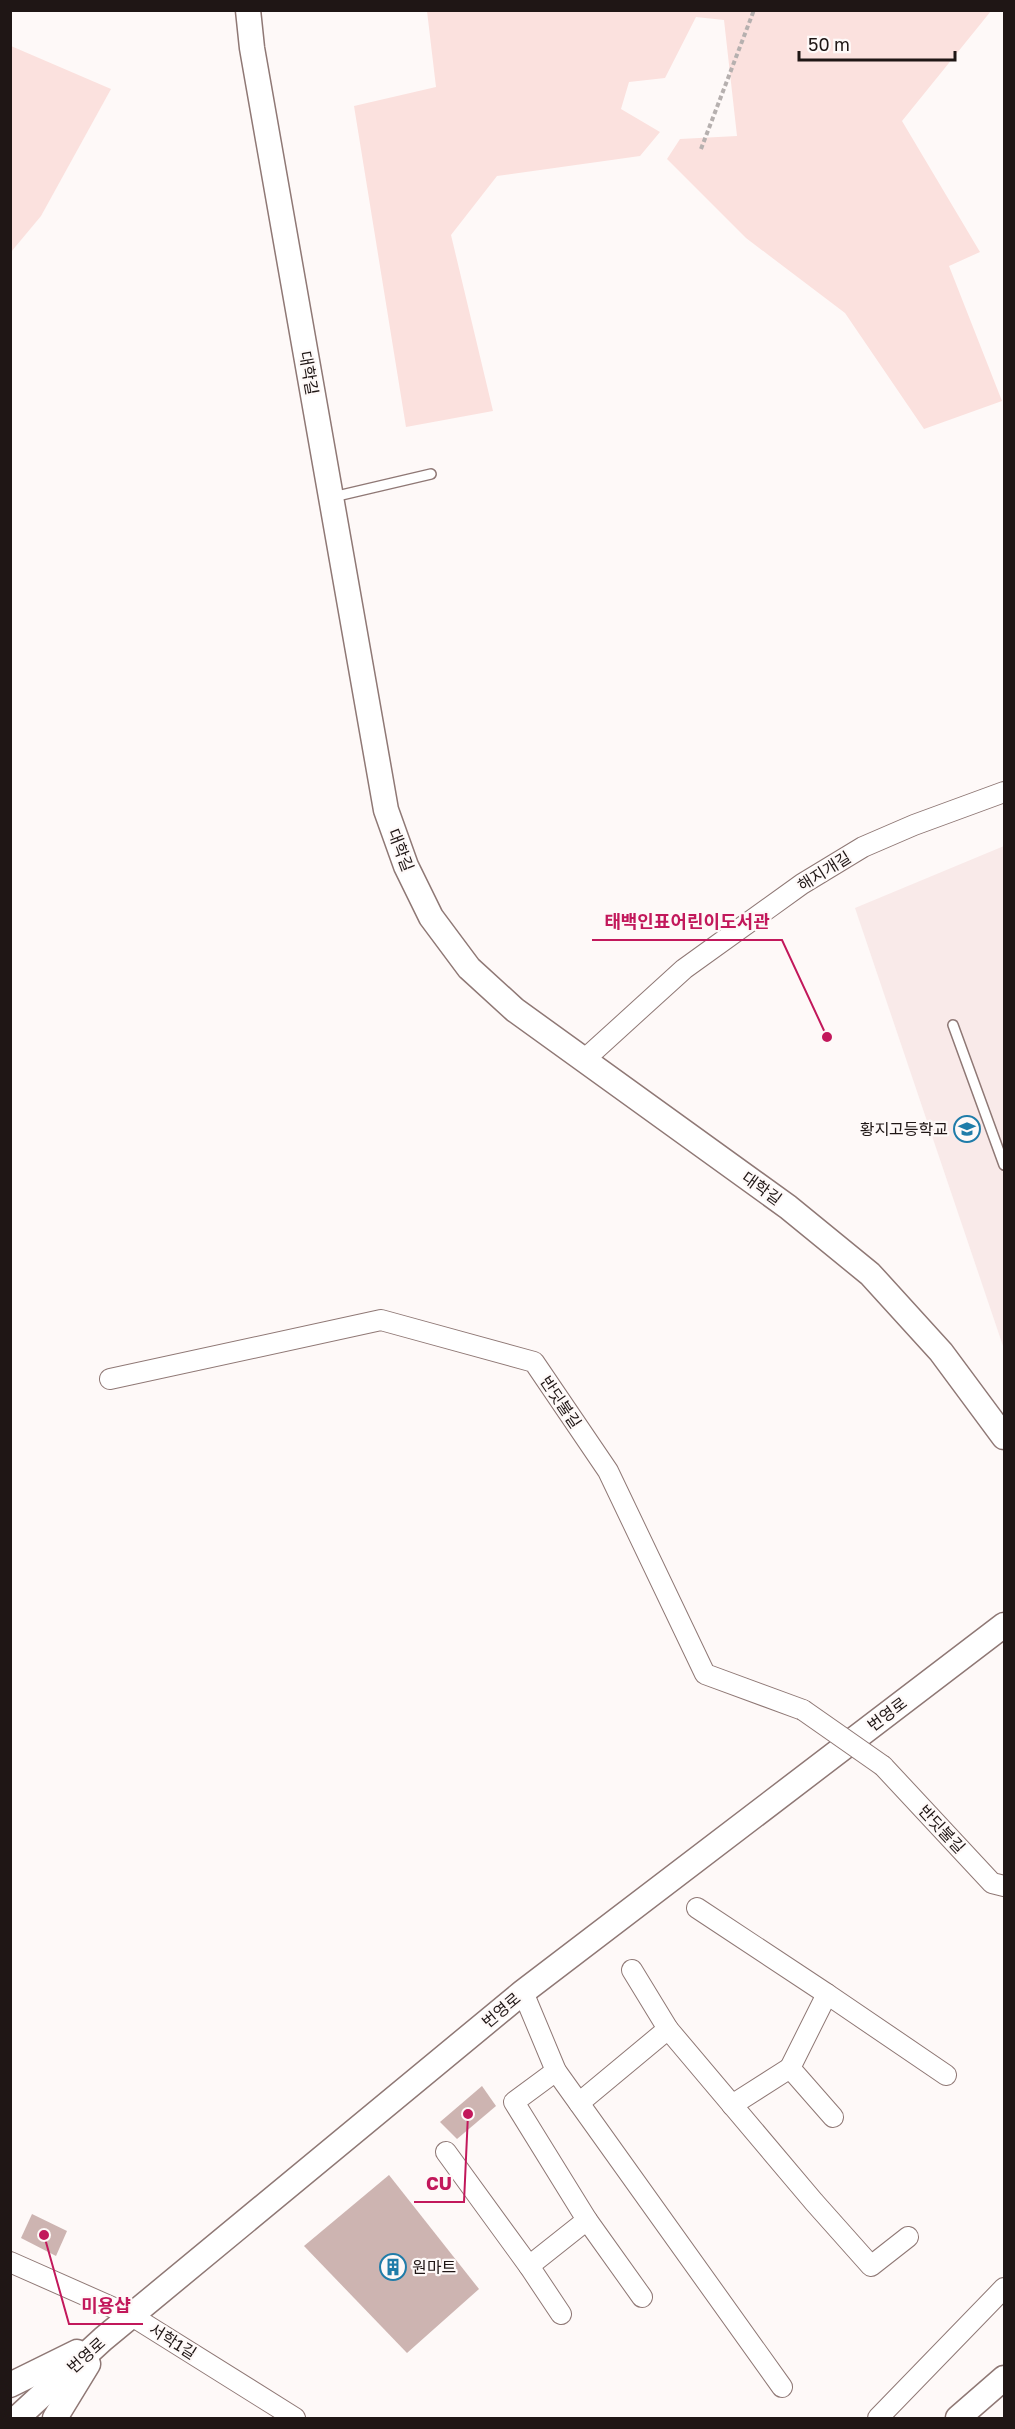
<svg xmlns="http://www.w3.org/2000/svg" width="1015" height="2429" font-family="'Golos Text','Noto Sans KR',sans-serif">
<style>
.built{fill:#f9eae9}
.green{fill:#fbe1de}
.building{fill:#cdb4b1}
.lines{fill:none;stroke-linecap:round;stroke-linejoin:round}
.service-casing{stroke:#8f7875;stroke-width:12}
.minor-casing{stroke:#8f7875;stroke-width:22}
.tertiary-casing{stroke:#8f7875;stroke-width:27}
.path{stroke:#b6b0af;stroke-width:4;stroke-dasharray:4.5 3;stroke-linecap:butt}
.service{stroke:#fff;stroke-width:9}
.minor{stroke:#fff;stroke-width:20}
.tertiary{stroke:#fff;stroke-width:24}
.minor-bridge-casing{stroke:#8f7875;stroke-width:22;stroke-linecap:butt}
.minor-bridge{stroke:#fff;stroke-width:20}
.labels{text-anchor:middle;stroke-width:4.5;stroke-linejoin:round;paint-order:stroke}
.street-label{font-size:16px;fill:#1f1615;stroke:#fef9f8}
.poi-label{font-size:16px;fill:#1f1615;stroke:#fef9f8;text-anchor:end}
.leader{fill:none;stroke:#c2185b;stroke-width:2}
.callout-dot{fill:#c2185b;stroke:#fef9f8;stroke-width:2}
.callout-label{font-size:18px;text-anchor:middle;font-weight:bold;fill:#c2185b;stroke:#fef9f8;stroke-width:4.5;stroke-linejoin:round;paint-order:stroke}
</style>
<rect width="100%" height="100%" fill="#fef9f8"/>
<polygon class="built" points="1004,846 1004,1349 855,908"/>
<g class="green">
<polygon points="427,11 991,11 902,121 980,252 949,266 1002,401 924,429 845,313 746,238 667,159 680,139 737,136 724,20 696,17 665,78 629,82 621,109 660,132 640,156 497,176 451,235 493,411 406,427 354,106 436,87"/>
<polygon points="11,46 111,89 41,216 11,252"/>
</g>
<g class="building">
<polygon points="482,2086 496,2106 457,2139 440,2122"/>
<polygon points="389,2175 479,2289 407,2353 304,2246"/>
<polygon points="32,2214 67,2231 56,2256 21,2238"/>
</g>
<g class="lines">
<defs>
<g id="service">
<polyline points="333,497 431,474"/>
<polyline points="953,1025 1004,1165"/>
</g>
<g id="minor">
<polyline points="585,1059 684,969 802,884 863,847 914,825 1004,792"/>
<polyline points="110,1379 381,1320 534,1362 608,1471 705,1674 803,1710"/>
<polyline points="883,1766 992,1883 1004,1886"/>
<polyline points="697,1908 827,1994 790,2068"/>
<polyline points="632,1970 668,2029"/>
<polyline points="523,1992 556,2071 782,2387"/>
<polyline points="827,1994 946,2075"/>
<polyline points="579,2103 668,2029 814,2202 871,2266 908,2237"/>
<polyline points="732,2105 790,2068 833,2117"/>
<polyline points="446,2152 529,2266 587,2220 514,2102 556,2071"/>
<polyline points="587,2220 642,2297"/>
<polyline points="10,2262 132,2316 295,2418"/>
<polyline points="529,2266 561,2314"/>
<polyline points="878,2418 1004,2288"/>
</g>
<g id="tertiary">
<polyline points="248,10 252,48 386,810 406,866 431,917 469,968 515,1010 788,1207 870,1274 941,1352 1004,1437"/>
<polyline points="10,2385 77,2352"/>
<polyline points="17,2418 103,2339 523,1992 1004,1625"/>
<polyline points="55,2418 88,2364"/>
<polyline points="958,2418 1004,2378"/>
</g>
</defs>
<use href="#service" class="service-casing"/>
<use href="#minor" class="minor-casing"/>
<use href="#tertiary" class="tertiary-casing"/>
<polyline class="path" points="701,149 754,10"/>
<use href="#service" class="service"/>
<use href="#minor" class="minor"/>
<use href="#tertiary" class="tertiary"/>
<defs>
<polyline id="minor-bridge" points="803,1710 883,1766"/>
</defs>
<use href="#minor-bridge" class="minor-bridge-casing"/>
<use href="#minor-bridge" class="minor-bridge"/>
</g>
<defs>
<symbol id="school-ring" viewBox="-11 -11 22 22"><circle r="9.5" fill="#fef9f8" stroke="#1f7ca9" stroke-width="1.5"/><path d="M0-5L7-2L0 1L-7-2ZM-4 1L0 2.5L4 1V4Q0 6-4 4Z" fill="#1f7ca9"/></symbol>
<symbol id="building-ring" viewBox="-11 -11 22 22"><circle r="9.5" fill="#fef9f8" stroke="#1f7ca9" stroke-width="1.5"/><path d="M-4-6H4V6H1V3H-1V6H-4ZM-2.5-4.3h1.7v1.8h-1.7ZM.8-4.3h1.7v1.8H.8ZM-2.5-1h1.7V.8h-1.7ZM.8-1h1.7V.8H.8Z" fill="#1f7ca9"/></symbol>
</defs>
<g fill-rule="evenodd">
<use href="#school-ring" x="952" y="1114" width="30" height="30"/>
<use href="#building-ring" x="378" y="2252" width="30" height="30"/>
</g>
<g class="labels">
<g class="street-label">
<text transform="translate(309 373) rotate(80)" y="6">대학길</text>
<text transform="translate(401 850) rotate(69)" y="6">대학길</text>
<text transform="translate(824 871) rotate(-32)" y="6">해지개길</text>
<text transform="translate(762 1188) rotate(36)" y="6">대학길</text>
<text transform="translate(561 1402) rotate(56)" y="6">반딧불길</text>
<text transform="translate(887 1714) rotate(-37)" y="6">번영로</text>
<text transform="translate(942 1829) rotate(47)" y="6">반딧불길</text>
<text transform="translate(501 2010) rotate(-40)" y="6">번영로</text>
<text transform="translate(173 2341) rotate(32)" y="6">서학1길</text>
<text transform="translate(86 2355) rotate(-42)" y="6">번영로</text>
</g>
<g class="poi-label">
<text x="948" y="1135">황지고등학교</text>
<text x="412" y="2273" text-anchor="start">원마트</text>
</g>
</g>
<path class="leader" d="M827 1037L782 940H592M468 2114L464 2202H414M44 2235L69 2324H143"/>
<g class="callout-dot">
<circle cx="827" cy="1037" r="6"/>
<circle cx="468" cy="2114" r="6"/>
<circle cx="44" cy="2235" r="6"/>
</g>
<g class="callout-label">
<text x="687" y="928">태백인표어린이도서관</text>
<text x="439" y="2190">CU</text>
<text x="106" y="2312">미용샵</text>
</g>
<rect width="1015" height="2429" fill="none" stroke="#1f1615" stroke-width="24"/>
<path d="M799 51v9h156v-9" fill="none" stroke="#1f1615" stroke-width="3"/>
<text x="808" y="51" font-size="18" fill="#1f1615" stroke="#fef9f8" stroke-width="4.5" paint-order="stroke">50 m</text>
</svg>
